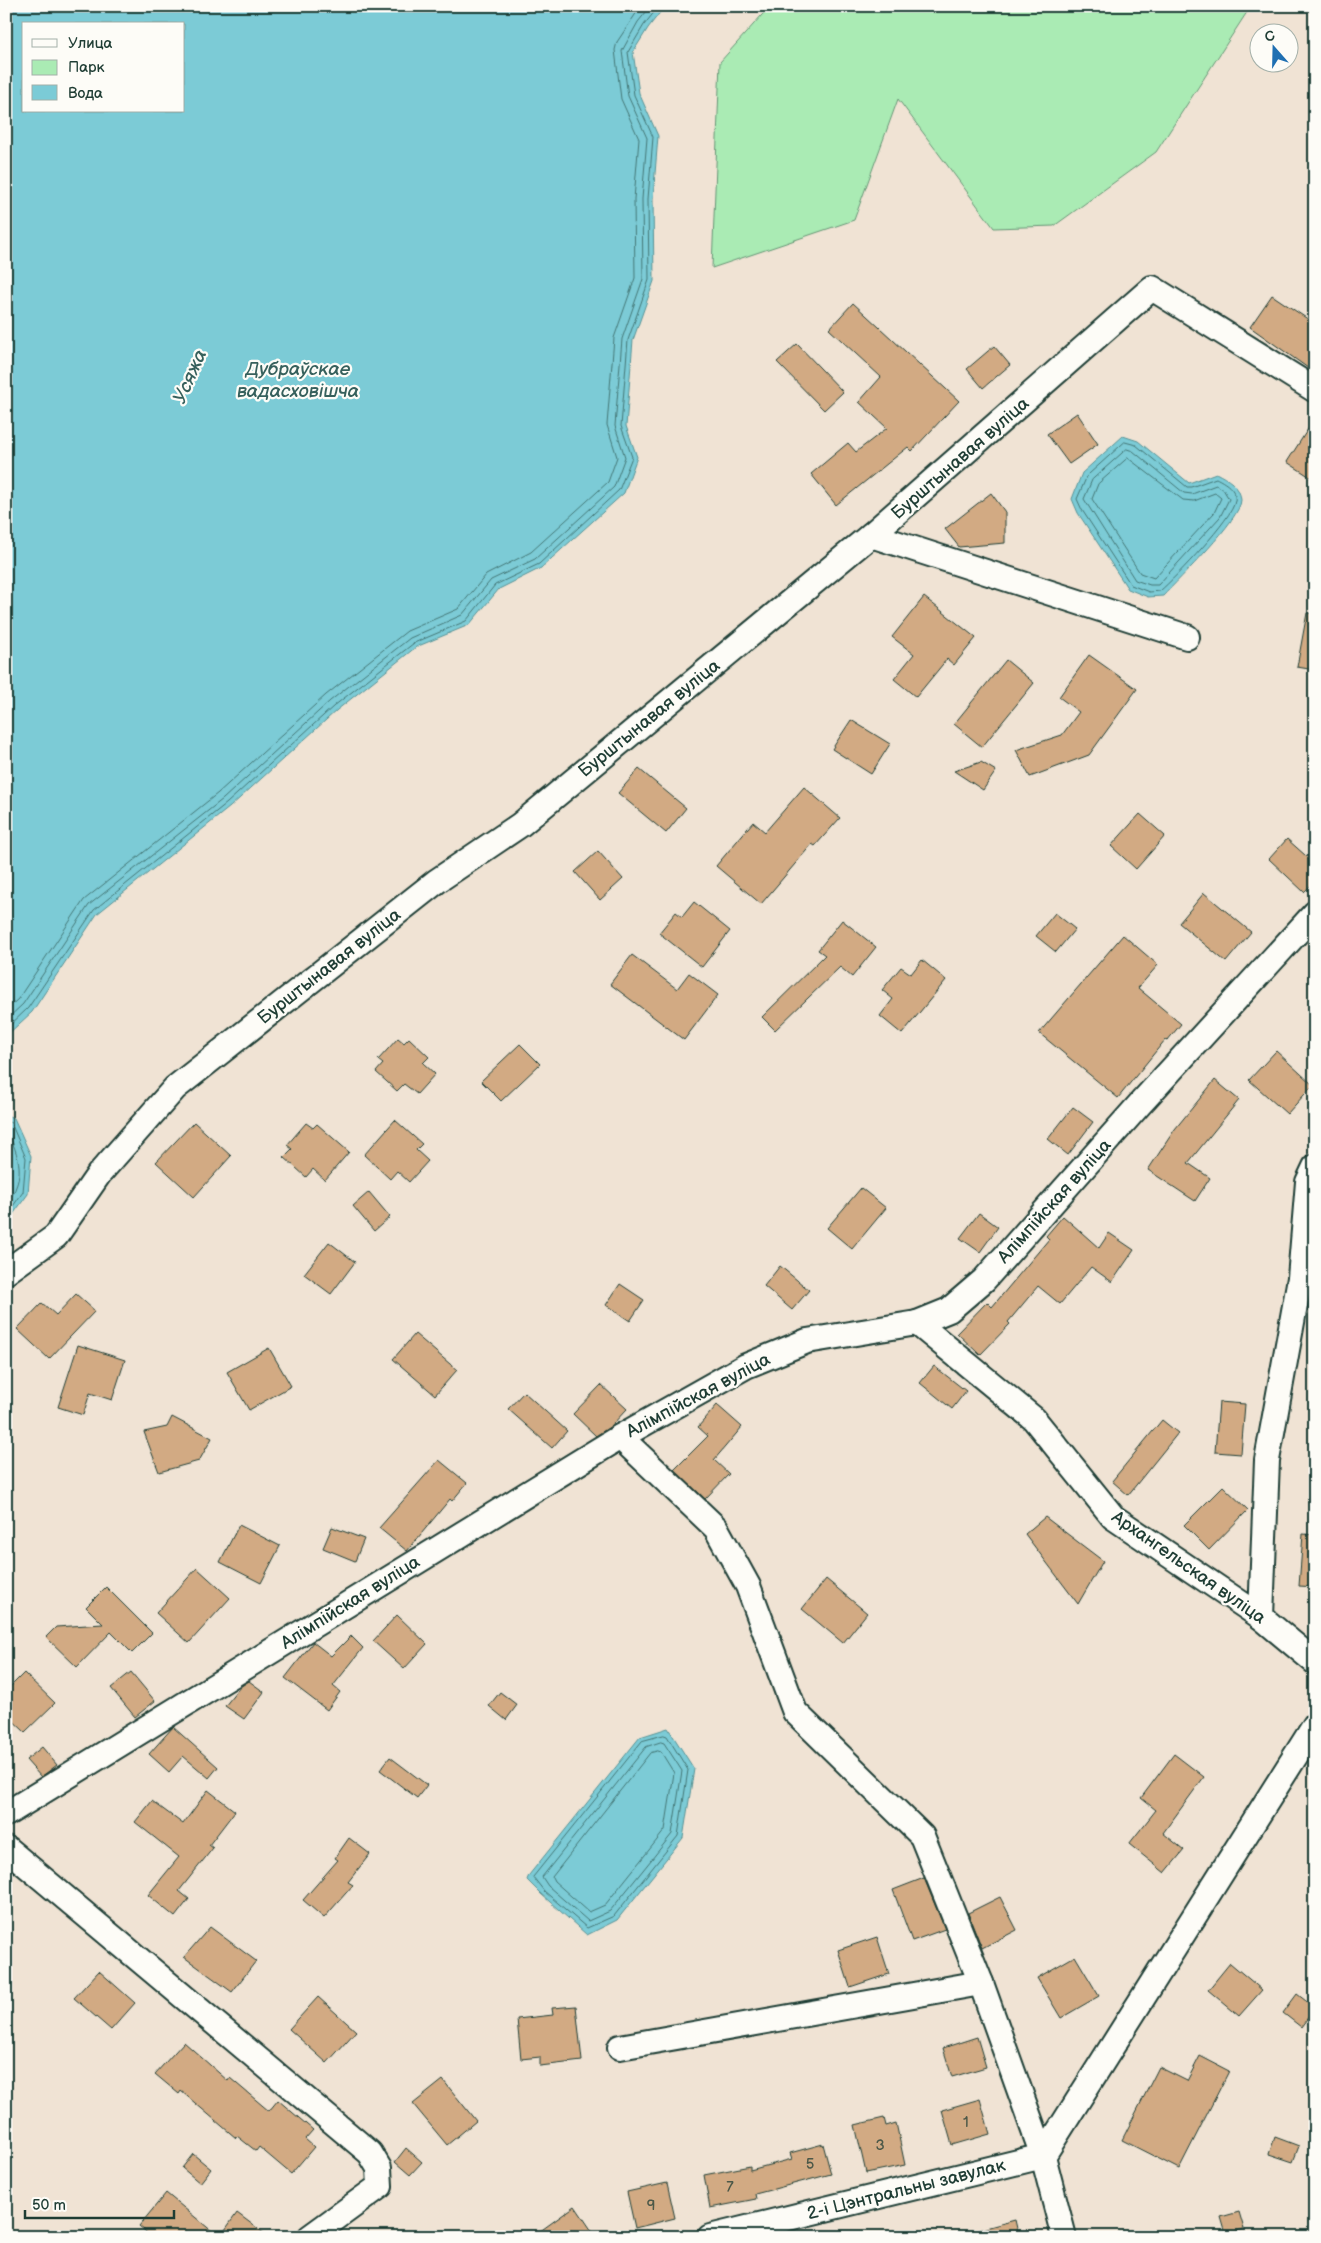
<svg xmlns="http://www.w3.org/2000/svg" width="1321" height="2243" font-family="'Balsamiq Sans',sans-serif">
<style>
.green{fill:#aaebb4;stroke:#649474}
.water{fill:#7bcbd6;stroke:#569295;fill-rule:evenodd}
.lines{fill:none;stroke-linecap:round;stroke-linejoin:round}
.shore{stroke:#447675;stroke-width:1}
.building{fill:#d2aa83;stroke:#1f3d34}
.minor-casing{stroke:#1f3d34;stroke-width:28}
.minor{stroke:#fdfcf7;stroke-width:24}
.labels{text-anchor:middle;stroke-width:4.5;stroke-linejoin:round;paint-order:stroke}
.number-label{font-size:15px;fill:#4c5848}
.street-label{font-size:18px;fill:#1f3d34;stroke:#fdfcf7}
.water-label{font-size:19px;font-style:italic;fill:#36605c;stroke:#fdfcf7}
</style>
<rect width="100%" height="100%" fill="#f0e3d4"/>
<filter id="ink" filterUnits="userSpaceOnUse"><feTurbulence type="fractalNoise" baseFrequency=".02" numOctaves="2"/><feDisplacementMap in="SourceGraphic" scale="10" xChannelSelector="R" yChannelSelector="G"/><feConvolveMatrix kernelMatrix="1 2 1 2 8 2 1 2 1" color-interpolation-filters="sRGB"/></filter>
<g filter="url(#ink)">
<polygon class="green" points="770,6 1251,6 1156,152 1054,226 994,228 898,99 854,220 712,268 720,62"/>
<g class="water">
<path d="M 6,6 L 665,6 L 648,28 L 633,52 L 639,93 L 658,136 L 653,199 L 654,281 L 633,340 L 626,426 L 637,457 L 624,493 L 541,568 L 499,589 L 469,625 L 416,647 L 337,710 L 230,807 L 97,914 L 32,1012 L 6,1036 ZM 24,24 L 184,24 L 184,111 L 24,111 Z"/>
<path d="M 1123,436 L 1138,441 L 1189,483 L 1216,473 C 1227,479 1240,485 1241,500 C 1241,519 1179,579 1163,596 L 1148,597 L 1128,589 L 1078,513 L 1072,499 L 1082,473 Z"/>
<polygon points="6,1115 14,1118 31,1156 28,1194 6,1224"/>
<polygon points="668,1728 694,1769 683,1838 617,1920 587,1935 541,1894 527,1880 529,1875 640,1737"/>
</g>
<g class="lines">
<g class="shore">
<path d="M 1125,442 L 1136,445 L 1187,487 L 1191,487 L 1216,478 C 1224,482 1237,489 1235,501 C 1233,518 1175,578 1160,591 L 1149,592 L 1131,585 L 1082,510 L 1077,499 L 1087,476 Z"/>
<polygon points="1127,449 1133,451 1184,493 1192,494 1216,485 1223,489 1229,499 1220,517 1158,585 1150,585 1135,580 1084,499 1092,480"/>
<polygon points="1128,458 1183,500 1194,501 1215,493 1221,498 1214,513 1154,578 1140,573 1092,499 1098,484"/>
<polyline points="6,1010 18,999 84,900 218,793 326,695 407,631 458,609 486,575 531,552 608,482 617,457 607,425 614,338 635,278 634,199 639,139 621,99 615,50 617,42 641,6"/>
<polyline points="6,1020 23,1004 89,905 223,799 330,701 410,638 462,615 491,580 535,559 614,487 625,457 615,426 622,339 643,279 642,199 647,138 628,96 622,51 638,22 651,6"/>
<polyline points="6,1029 28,1008 94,910 227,803 334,706 414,643 466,621 495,585 539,564 619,490 632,457 621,426 628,340 649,280 648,199 653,137 634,95 628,52 644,25 659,6"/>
<polyline points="6,1121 11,1123 26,1158 23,1192 6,1216"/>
<path d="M 6,1128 C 20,1159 27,1175 6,1205"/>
<polygon points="664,1735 667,1736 688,1770 678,1836 614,1916 587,1928 544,1891 533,1877 642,1741"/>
<polygon points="661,1742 664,1743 682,1771 672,1834 610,1911 588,1921 548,1886 542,1877 646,1747"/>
<polygon points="658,1751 661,1752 674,1773 665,1830 605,1905 589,1912 554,1881 552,1877 650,1753"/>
</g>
</g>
<g class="building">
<polygon points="1272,295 1315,324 1315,373 1250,327"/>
<polygon points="853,303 959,401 912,451 908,447 836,505 811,474 848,443 856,452 887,428 859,402 881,377 829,329"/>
<polygon points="797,344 843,392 824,410 777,362"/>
<polygon points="994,346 1010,365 983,388 967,369"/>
<polygon points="1077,413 1098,444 1069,464 1047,434"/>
<polygon points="1315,418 1315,480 1287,462"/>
<polygon points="991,493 1005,512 1005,543 959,547 945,529"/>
<polygon points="924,597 976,638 954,665 947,659 916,697 894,679 914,654 892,637"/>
<polygon points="1307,613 1315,614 1315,670 1297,667"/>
<polygon points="1089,655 1137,689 1089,755 1030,777 1016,750 1062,735 1079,712 1059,697"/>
<polygon points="1006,660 1034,683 982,747 954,724"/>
<polygon points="851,720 890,744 871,774 832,749"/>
<polygon points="981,762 996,771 983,790 954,771"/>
<polygon points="639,769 686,808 666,833 618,793"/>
<polygon points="804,787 840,818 815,846 812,844 761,904 716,866 753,822 765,832"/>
<polygon points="1140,814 1165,836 1136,869 1111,846"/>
<polygon points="1287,839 1315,864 1315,881 1304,892 1269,859"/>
<polygon points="598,851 623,879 600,900 575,872"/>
<polygon points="1204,893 1251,932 1226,962 1179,923"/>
<polygon points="694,902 730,931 702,967 659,933 676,912 682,917"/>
<polygon points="1055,913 1075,929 1056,952 1036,936"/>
<polygon points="842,920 876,947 852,977 840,967 775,1030 762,1017 825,955 818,950"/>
<polygon points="1123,935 1158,965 1138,988 1181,1024 1167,1041 1165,1040 1118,1098 1039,1033"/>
<polygon points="632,955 677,989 689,973 718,995 684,1040 610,984"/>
<polygon points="922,960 946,980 902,1034 880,1016 893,999 882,990 901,967 911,974"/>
<polygon points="398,1038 404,1043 409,1038 429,1057 423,1063 435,1074 417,1094 404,1084 397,1091 376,1072 383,1064 378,1060"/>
<polygon points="520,1044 540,1064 501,1101 481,1081"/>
<polygon points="1276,1051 1313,1085 1287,1114 1249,1080"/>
<polygon points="1215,1080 1239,1100 1188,1163 1210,1178 1195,1201 1148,1170 1175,1129"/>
<polygon points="1073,1107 1093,1122 1068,1155 1048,1139"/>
<polygon points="395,1120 422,1144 416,1150 428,1161 409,1182 397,1171 390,1179 364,1155"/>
<polygon points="194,1122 231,1156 194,1197 156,1162"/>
<polygon points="306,1123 313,1128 317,1124 349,1152 325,1180 313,1169 306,1177 284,1157 292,1149 287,1145"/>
<polygon points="861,1188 886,1208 852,1249 827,1228"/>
<polygon points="369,1192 390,1217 374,1231 353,1206"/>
<polygon points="979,1213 998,1227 980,1252 960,1238"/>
<polygon points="1063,1216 1099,1248 1109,1233 1134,1250 1112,1282 1091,1267 1060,1304 1038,1286 1008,1322 1010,1324 980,1355 957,1333 987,1302 992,1307 1049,1239 1046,1236"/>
<polygon points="329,1242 355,1262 331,1294 304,1274"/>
<polygon points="780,1266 809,1290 792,1310 764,1286"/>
<polygon points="620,1284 644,1300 630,1321 606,1305"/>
<polygon points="76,1294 95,1311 49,1359 17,1329 42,1303 56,1315"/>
<polygon points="415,1334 457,1370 435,1395 393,1359"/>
<polygon points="78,1345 125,1360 112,1400 90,1393 83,1415 58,1407"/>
<polygon points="269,1348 291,1386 249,1410 227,1372"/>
<polygon points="934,1366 966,1391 952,1409 920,1383"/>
<polygon points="601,1385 627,1409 611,1426 596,1436 573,1414"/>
<polygon points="524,1392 567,1431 552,1448 508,1409"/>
<polygon points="1219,1402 1245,1404 1241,1454 1215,1452"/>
<polygon points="717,1405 742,1427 714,1460 729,1474 705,1499 674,1470 708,1436 698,1427"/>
<polygon points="172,1417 212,1438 199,1461 159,1472 144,1432 167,1427"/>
<polygon points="1162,1420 1178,1433 1128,1495 1112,1481"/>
<polygon points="439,1460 467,1483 452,1501 450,1499 407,1551 379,1528"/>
<polygon points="1223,1486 1248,1510 1209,1550 1184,1525"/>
<polygon points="1045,1517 1103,1561 1078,1604 1025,1534"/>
<polygon points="239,1525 280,1546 261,1583 220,1562"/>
<polygon points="332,1527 364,1539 355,1561 323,1548"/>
<polygon points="1303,1534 1315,1535 1315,1587 1299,1586"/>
<polygon points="197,1568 230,1598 189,1643 156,1613"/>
<polygon points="826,1579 867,1613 843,1643 802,1609"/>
<polygon points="106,1587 152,1633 132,1653 111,1632 77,1667 46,1637 56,1627 103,1624 86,1607"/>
<polygon points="397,1615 427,1644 404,1669 373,1641"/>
<polygon points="351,1636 363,1648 333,1686 340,1692 327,1710 285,1678 313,1642 331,1656"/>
<polygon points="131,1672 155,1701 135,1717 111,1688"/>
<polygon points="24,1673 55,1703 25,1732 6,1714 6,1691"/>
<polygon points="249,1681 264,1692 244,1719 225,1706 240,1687"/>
<polygon points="500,1692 517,1705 506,1720 489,1706"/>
<polygon points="173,1727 218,1767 209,1778 183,1756 169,1772 149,1754"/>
<polygon points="42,1747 57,1765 41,1777 26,1760"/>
<polygon points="1174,1754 1204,1777 1163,1833 1184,1850 1165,1873 1129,1844 1156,1810 1141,1798"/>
<polygon points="390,1757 427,1785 417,1798 380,1770"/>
<polygon points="208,1790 235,1811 209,1845 213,1848 179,1891 189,1899 175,1917 148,1895 179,1857 135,1822 152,1801 183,1824"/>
<polygon points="349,1838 370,1854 348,1882 353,1885 324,1918 303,1900 338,1860 335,1858"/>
<polygon points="924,1878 945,1929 912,1941 893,1890"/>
<polygon points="1000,1897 1017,1930 982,1948 968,1913"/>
<polygon points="210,1927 256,1961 232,1992 184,1957"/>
<polygon points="877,1937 889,1974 850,1987 838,1950"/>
<polygon points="1075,1956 1099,1996 1061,2018 1037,1978"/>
<polygon points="1230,1963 1262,1990 1239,2016 1208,1990"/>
<polygon points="99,1971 135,2003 111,2030 74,1998"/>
<polygon points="1297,1994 1315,2008 1301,2027 1283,2013"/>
<polygon points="318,1997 356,2031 327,2063 289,2029"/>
<polygon points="576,2006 582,2061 540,2066 540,2057 521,2059 517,2019 553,2015 552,2008"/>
<polygon points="977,2037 986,2067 952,2077 943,2048"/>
<polygon points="184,2042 228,2081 230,2078 269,2111 278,2100 313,2130 305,2139 314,2147 291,2174 259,2147 256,2151 237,2136 236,2138 181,2091 179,2094 155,2074"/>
<polygon points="1200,2056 1229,2071 1179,2169 1122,2140 1159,2067 1187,2081"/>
<polygon points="443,2080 476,2121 447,2145 413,2104"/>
<polygon points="980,2099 990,2134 952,2145 942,2110"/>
<polygon points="884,2118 886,2126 896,2123 905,2165 866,2173 855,2125"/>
<polygon points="1275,2137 1299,2146 1293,2162 1269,2154"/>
<polygon points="823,2144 831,2174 755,2194 756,2199 710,2208 704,2175 750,2166 750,2170 792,2159 790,2153"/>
<polygon points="406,2148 422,2162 410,2175 395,2162"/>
<polygon points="193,2154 211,2169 200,2183 182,2168"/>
<polygon points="667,2183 675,2218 635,2228 627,2192"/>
<polygon points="166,2193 219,2237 152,2237 139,2226"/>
<polygon points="575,2206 596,2237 532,2237"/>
<polygon points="1239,2212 1244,2229 1226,2234 1221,2217"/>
<polygon points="237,2213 269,2237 220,2237"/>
<polygon points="1015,2220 1019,2237 972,2237 971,2232"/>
</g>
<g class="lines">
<defs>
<g id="minor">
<polyline points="871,535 1187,637"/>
<polyline points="6,1272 56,1236 99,1174 175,1088 437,881 520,825 871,535 1152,288 1315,390"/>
<polyline points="917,1323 1034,1419 1113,1517 1261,1617 1315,1662"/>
<polyline points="620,1437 716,1528 748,1586 795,1712 922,1836 981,1983 1043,2156 1064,2237"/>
<polyline points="1261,1617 1267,1460 1300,1278 1308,1182 1315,1167"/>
<polyline points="6,1814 620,1437 746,1366 807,1341 917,1323 949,1310 984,1280 1139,1105 1315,913"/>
<polyline points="6,1848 370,2153 379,2168 380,2186 310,2237"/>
<polyline points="620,2047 981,1983"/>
<polyline points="1043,2156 1315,1725"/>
<polyline points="710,2237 1043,2156"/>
</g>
</defs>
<use href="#minor" class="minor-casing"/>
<use href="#minor" class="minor"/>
</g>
</g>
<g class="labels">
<g class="number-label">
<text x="966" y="2127">1</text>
<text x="880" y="2150">3</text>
<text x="810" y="2169">5</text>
<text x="730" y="2192">7</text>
<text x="651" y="2210">9</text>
</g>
<g class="street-label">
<text transform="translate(960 458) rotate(-41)" y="6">Бурштынавая вуліца</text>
<text transform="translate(649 718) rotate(-39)" y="6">Бурштынавая вуліца</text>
<text transform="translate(329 966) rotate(-38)" y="6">Бурштынавая вуліца</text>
<text transform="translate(1054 1201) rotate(-48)" y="6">Алімпійская вуліца</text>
<text transform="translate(698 1395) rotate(-28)" y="6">Алімпійская вуліца</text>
<text transform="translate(1189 1567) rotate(35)" y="6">Архангельская вуліца</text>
<text transform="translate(350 1602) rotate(-32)" y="6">Алімпійская вуліца</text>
<text transform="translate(906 2189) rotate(-14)" y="6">2-і Цэнтральны завулак</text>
</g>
<g class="water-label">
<text x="298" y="375">Дубраўскае<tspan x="298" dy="22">вадасховішча</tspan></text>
<text transform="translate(189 376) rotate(-66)" y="7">Усяжа</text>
</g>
</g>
<rect width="1321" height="2243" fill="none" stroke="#fdfcf7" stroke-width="25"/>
<rect x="12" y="12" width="1296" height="2218" fill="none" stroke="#1f3d34" stroke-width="2" filter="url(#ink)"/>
<rect x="22" y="22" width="162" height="90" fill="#fdfcf7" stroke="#a4b0a9"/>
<rect x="32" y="39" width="25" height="8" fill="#fdfcf7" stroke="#a4b0a9"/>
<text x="68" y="48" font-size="15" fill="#1f3d34">Улица</text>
<rect x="32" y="60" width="25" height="15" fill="#aaebb4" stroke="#a4b0a9"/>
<text x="68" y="72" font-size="15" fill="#1f3d34">Парк</text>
<rect x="32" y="85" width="25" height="15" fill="#7bcbd6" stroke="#a4b0a9"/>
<text x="68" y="98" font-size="15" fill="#1f3d34">Вода</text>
<g transform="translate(1274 48) rotate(340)"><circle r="24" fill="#fdfcf7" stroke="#a4b0a9"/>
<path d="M0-4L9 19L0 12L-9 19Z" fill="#1f6fb2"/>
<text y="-8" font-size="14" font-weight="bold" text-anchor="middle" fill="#1f3d34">С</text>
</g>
<path d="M25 2210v8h149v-8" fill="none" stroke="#1f3d34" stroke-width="2.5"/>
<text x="32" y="2210" font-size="15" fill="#1f3d34" stroke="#fdfcf7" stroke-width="4" paint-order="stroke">50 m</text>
</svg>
